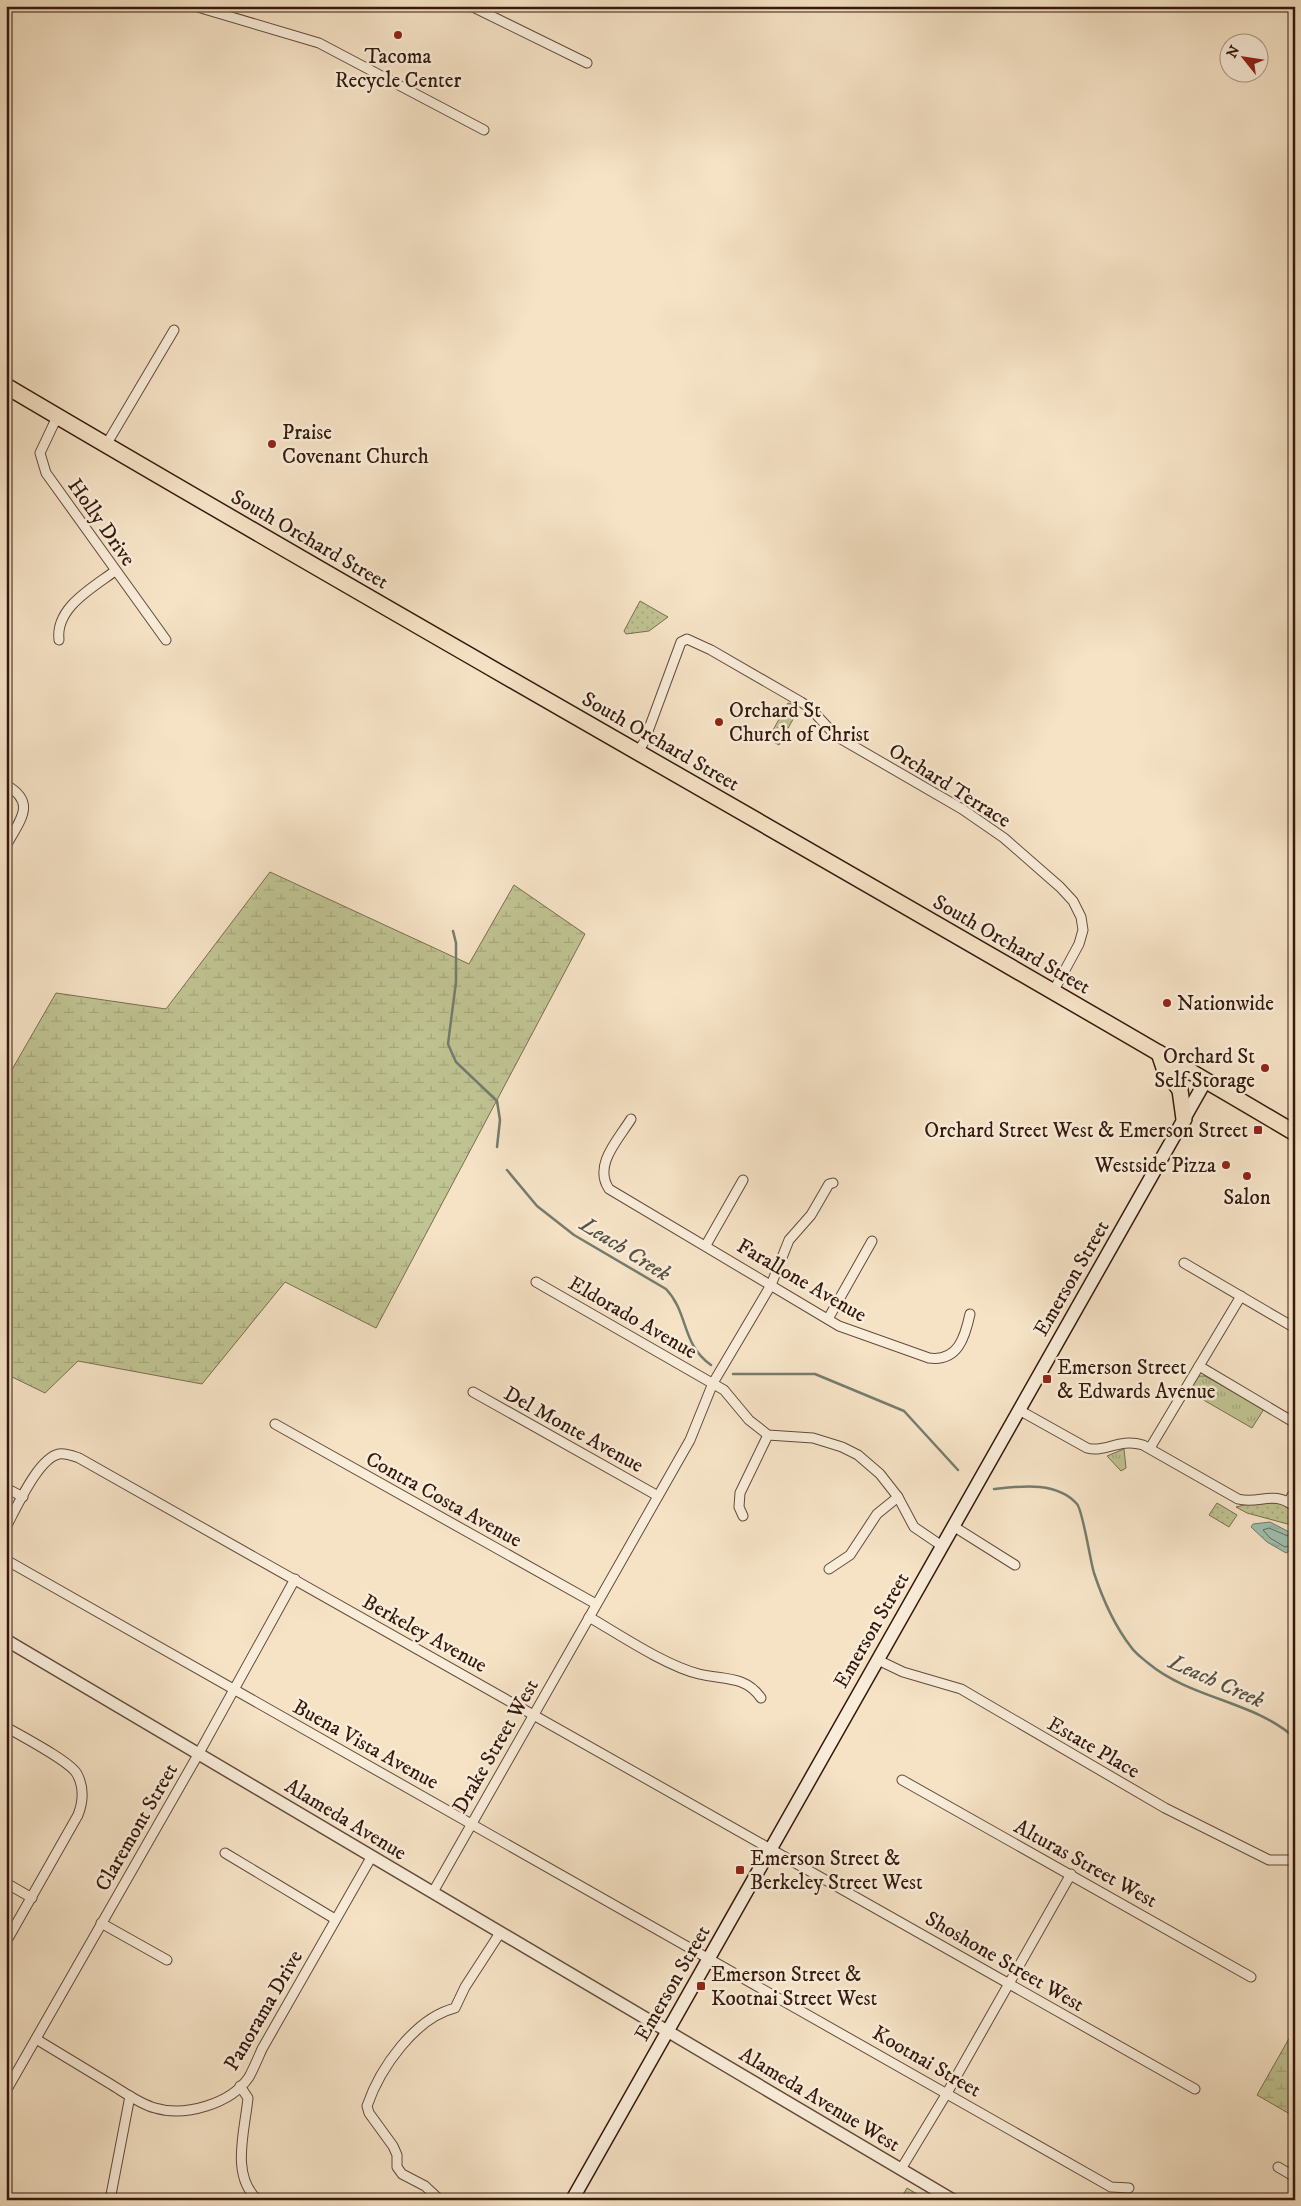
<svg xmlns="http://www.w3.org/2000/svg" width="1301" height="2206" font-family="'IM FELL DW Pica',serif">
<style>
.grass{fill:url(#grass-tufts);stroke:#7a6e50}
.wetland{fill:url(#wetland-marsh);stroke:#7a6e50}
.park{fill:url(#park-dots);stroke:#7a6e50}
.water{fill:url(#water-ripples);stroke:#747c6e}
.lines{fill:none;stroke-linecap:round;stroke-linejoin:round}
.shore{stroke:#696c5e;stroke-width:1}
.stream{stroke:#747c6e;stroke-width:2.5}
.minor-casing{stroke:#644b3b;stroke-width:11}
.tertiary-casing{stroke:#644b3b;stroke-width:14}
.secondary-casing{stroke:#34180d;stroke-width:15}
.primary-casing{stroke:#34180d;stroke-width:18}
.minor{stroke:#f9edda;stroke-width:9}
.tertiary{stroke:#f9edda;stroke-width:11}
.secondary{stroke:#f9edda;stroke-width:12}
.primary{stroke:#f6e3c6;stroke-width:15}
.poi-dot{fill:#8f2418;stroke:#f9edda;stroke-width:2}
.labels{text-anchor:middle;stroke-width:5;stroke-linejoin:round;paint-order:stroke}
.poi-label{font-size:21px;fill:#34180d;stroke:#f9edda;text-anchor:start}
.street-label{font-size:21px;fill:#34180d;stroke:#f9edda}
.water-label{font-size:22px;font-style:italic;fill:#595245;stroke:#f9edda}
</style>
<defs>
<pattern id="grass-tufts" width="24" height="20" patternUnits="userSpaceOnUse" patternTransform="scale(1.25)"><rect width="24" height="20" fill="#c0c392"/><path d="M3 7l-1-3M5 7V3M7 7l1-3M15 17l-1-3M17 17v-4M19 17l1-3" fill="none" stroke="#a6a77d"/></pattern>
<pattern id="wetland-marsh" width="20" height="14" patternUnits="userSpaceOnUse" patternTransform="scale(1.25)"><rect width="20" height="14" fill="#c0c392"/><path d="M1 5h8M5 5V1M11 12h8M15 12V8" fill="none" stroke="#a6a77d"/></pattern>
<pattern id="park-dots" width="8" height="8" patternUnits="userSpaceOnUse" patternTransform="scale(1.25)"><rect width="8" height="8" fill="#c0c392"/><path d="M2 2h.1M6 6h.1" fill="none" stroke="#a6a77d" stroke-width="1.8" stroke-linecap="round"/></pattern>
<pattern id="water-ripples" width="26" height="14" patternUnits="userSpaceOnUse" patternTransform="scale(1.25)"><rect width="26" height="14" fill="#9ebfae"/><path d="M2 4q2-2 4 0t4 0M15 11q2-2 4 0t4 0" fill="none" stroke="#89a394"/></pattern>
</defs>
<rect width="100%" height="100%" fill="#f6e3c6"/>
<filter id="stains"><feTurbulence type="fractalNoise" baseFrequency=".004" numOctaves="4"/><feColorMatrix values="0 0 0 0 .2 0 0 0 0 .09 0 0 0 0 .02 0 0 0 .5 -.17"/></filter>
<radialGradient id="worn" r=".72"><stop offset=".6" stop-color="#630" stop-opacity="0"/><stop offset="1" stop-color="#630" stop-opacity=".3"/></radialGradient>
<g class="grass">
<polygon points="1199,1376 1205,1376 1264,1409 1252,1428 1188,1391"/>
<polygon points="1124,1449 1126,1468 1121,1471 1107,1456"/>
</g>
<g class="wetland">
<polygon points="270,872 469,964 514,885 585,934 376,1328 285,1282 202,1384 78,1361 45,1393 6,1374 6,1080 56,993 166,1009"/>
<polygon points="1295,2028 1295,2117 1257,2095"/>
</g>
<g class="park">
<polygon points="640,601 668,617 649,631 626,634 624,631"/>
<polygon points="788,703 795,705 798,710 779,745 768,739"/>
<path d="M 1261,1501 C 1273,1500 1286,1503 1295,1513 L 1295,1526 L 1247,1513 L 1236,1507 Z"/>
<polygon points="1217,1503 1237,1515 1229,1527 1209,1515"/>
<polygon points="907,2188 927,2200 900,2200"/>
</g>
<polygon class="water" points="1270,1522 1295,1535 1295,1548 1286,1553 1267,1542 1251,1527 1253,1524"/>
<g class="lines">
<polyline class="shore" points="1295,1539 1269,1528 1263,1530 1270,1538 1285,1547 1295,1544"/>
<g class="stream">
<polyline points="453,931 456,943 456,982 448,1044 456,1062 497,1101 500,1120 497,1147"/>
<path d="M 507,1170 L 537,1206 L 574,1235 L 666,1289 C 689,1313 681,1344 711,1365"/>
<polyline points="733,1374 815,1374 904,1411 958,1470"/>
<path d="M 994,1489 C 1021,1486 1057,1481 1077,1504 C 1083,1511 1090,1560 1094,1573 C 1103,1600 1114,1625 1131,1647 C 1135,1653 1142,1658 1148,1663 C 1191,1699 1254,1701 1295,1738"/>
</g>
<defs>
<g id="minor">
<polyline points="194,6 319,43 484,130"/>
<polyline points="471,6 587,63"/>
<polyline points="57,417 40,453 46,473 166,640"/>
<polyline points="106,445 174,330"/>
<path d="M 59,640 C 55,608 92,588 115,571"/>
<polyline points="638,752 644,742 681,642 687,639 711,650 801,702 809,707 836,736 962,809 1004,838 1060,887 1073,901 1081,917 1083,930 1079,944 1053,992"/>
<path d="M 6,785 C 38,803 19,821 6,846"/>
<path d="M 631,1119 C 618,1140 593,1165 609,1189 L 839,1326 L 929,1358 C 958,1362 965,1337 970,1314"/>
<polyline points="706,1245 743,1180"/>
<polyline points="1184,1263 1295,1328"/>
<polyline points="536,1282 724,1390 749,1420 768,1435 813,1438 842,1447 858,1455 880,1474 898,1497 914,1527 942,1546"/>
<polyline points="828,1319 872,1241"/>
<polyline points="1199,1366 1295,1423"/>
<polyline points="473,1392 658,1496"/>
<path d="M 1019,1410 L 1087,1448 C 1106,1453 1118,1438 1143,1445 L 1238,1499 C 1259,1505 1274,1489 1295,1507"/>
<polyline points="275,1424 596,1604"/>
<polyline points="1150,1448 1241,1296"/>
<polyline points="6,1488 23,1497"/>
<polyline points="1288,1502 1295,1491"/>
<polyline points="743,1516 739,1507 740,1493 768,1435"/>
<polyline points="953,1526 1015,1565"/>
<path d="M 6,1527 C 16,1509 38,1458 59,1454 C 66,1453 73,1456 79,1458 L 1195,2089"/>
<polyline points="6,1560 1111,2187 1129,2188"/>
<polyline points="829,1569 850,1555 877,1514 898,1497"/>
<path d="M 589,1617 C 620,1635 666,1666 699,1674 C 723,1680 745,1675 761,1698"/>
<polyline points="878,1660 903,1672 961,1689 1165,1808 1269,1860 1293,1860"/>
<path d="M 6,1727 C 21,1736 70,1761 77,1774 C 84,1787 83,1802 78,1815 L 6,1942"/>
<polyline points="902,1780 1251,1977"/>
<polyline points="225,1853 335,1919"/>
<polyline points="6,1883 32,1898"/>
<polyline points="433,1892 690,1440 713,1383 771,1285 789,1240 811,1215 829,1184 833,1183"/>
<polyline points="101,1923 167,1960"/>
<path d="M 36,2039 C 61,2054 86,2069 112,2085 C 125,2093 140,2104 155,2108 C 185,2117 231,2104 249,2077 C 254,2068 258,2058 262,2049 L 372,1856"/>
<path d="M 240,2086 L 248,2098 C 245,2130 230,2176 258,2200"/>
<polyline points="6,2091 199,1753 295,1579"/>
<polyline points="1278,2167 1295,2177"/>
<polyline points="901,2169 947,2093 1071,1874"/>
<polyline points="110,2200 130,2096"/>
<path d="M 440,2200 L 425,2186 L 402,2174 L 397,2167 L 397,2155 L 393,2146 L 369,2113 L 367,2106 C 380,2068 415,2018 455,2008 L 465,1987 L 500,1933"/>
</g>
<polyline id="tertiary" points="6,1640 953,2200"/>
<polyline id="secondary" points="572,2200 1206,1080"/>
<g id="primary">
<path d="M 6,386 C 434,639 867,880 1295,1133"/>
<polyline points="1159,1053 1164,1068 1180,1090 1184,1119"/>
</g>
</defs>
<use href="#minor" class="minor-casing"/>
<use href="#tertiary" class="tertiary-casing"/>
<use href="#secondary" class="secondary-casing"/>
<use href="#primary" class="primary-casing"/>
<use href="#minor" class="minor"/>
<use href="#tertiary" class="tertiary"/>
<use href="#secondary" class="secondary"/>
<use href="#primary" class="primary"/>
</g>
<g class="poi-dot">
<circle cx="398" cy="35" r="5"/>
<circle cx="272" cy="444" r="5"/>
<circle cx="719" cy="722" r="5"/>
<circle cx="1167" cy="1003" r="5"/>
<circle cx="1265" cy="1068" r="5"/>
<rect x="1253" y="1125" width="10" height="10" rx="2.5"/>
<circle cx="1226" cy="1165" r="5"/>
<circle cx="1247" cy="1176" r="5"/>
<rect x="1042" y="1374" width="10" height="10" rx="2.5"/>
<rect x="735" y="1865" width="10" height="10" rx="2.5"/>
<rect x="696" y="1981" width="10" height="10" rx="2.5"/>
</g>
<g class="labels">
<g class="poi-label">
<text x="398" y="63" text-anchor="middle">Tacoma<tspan x="398" dy="24">Recycle Center</tspan></text>
<text x="282" y="439">Praise<tspan x="282" dy="24">Covenant Church</tspan></text>
<text x="729" y="717">Orchard St<tspan x="729" dy="24">Church of Christ</tspan></text>
<text x="1177" y="1010">Nationwide</text>
<text x="1255" y="1063" text-anchor="end">Orchard St<tspan x="1255" dy="24">Self Storage</tspan></text>
<text x="1248" y="1137" text-anchor="end">Orchard Street West &amp; Emerson Street</text>
<text x="1216" y="1172" text-anchor="end">Westside Pizza</text>
<text x="1247" y="1204" text-anchor="middle">Salon</text>
<text x="1057" y="1374">Emerson Street<tspan x="1057" dy="24">&amp; Edwards Avenue</tspan></text>
<text x="750" y="1865">Emerson Street &amp;<tspan x="750" dy="24">Berkeley Street West</tspan></text>
<text x="711" y="1981">Emerson Street &amp;<tspan x="711" dy="24">Kootnai Street West</tspan></text>
</g>
<g class="street-label">
<text transform="translate(102 522) rotate(55)" y="7">Holly Drive</text>
<text transform="translate(310 539) rotate(30)" y="7">South Orchard Street</text>
<text transform="translate(661 741) rotate(30)" y="7">South Orchard Street</text>
<text transform="translate(950 785) rotate(32)" y="7">Orchard Terrace</text>
<text transform="translate(1012 944) rotate(30)" y="7">South Orchard Street</text>
<text transform="translate(1071 1278) rotate(-60)" y="7">Emerson Street</text>
<text transform="translate(802 1280) rotate(30)" y="7">Farallone Avenue</text>
<text transform="translate(633 1317) rotate(30)" y="7">Eldorado Avenue</text>
<text transform="translate(574 1429) rotate(29)" y="7">Del Monte Avenue</text>
<text transform="translate(444 1499) rotate(29)" y="7">Contra Costa Avenue</text>
<text transform="translate(871 1630) rotate(-60)" y="7">Emerson Street</text>
<text transform="translate(425 1633) rotate(29)" y="7">Berkeley Avenue</text>
<text transform="translate(366 1744) rotate(29)" y="7">Buena Vista Avenue</text>
<text transform="translate(495 1746) rotate(-60)" y="7">Drake Street West</text>
<text transform="translate(1094 1747) rotate(30)" y="7">Estate Place</text>
<text transform="translate(346 1819) rotate(31)" y="7">Alameda Avenue</text>
<text transform="translate(136 1827) rotate(-60)" y="7">Claremont Street</text>
<text transform="translate(1086 1863) rotate(29)" y="7">Alturas Street West</text>
<text transform="translate(1005 1961) rotate(30)" y="7">Shoshone Street West</text>
<text transform="translate(672 1983) rotate(-60)" y="7">Emerson Street</text>
<text transform="translate(263 2010) rotate(-60)" y="7">Panorama Drive</text>
<text transform="translate(927 2061) rotate(30)" y="7">Kootnai Street</text>
<text transform="translate(820 2099) rotate(31)" y="7">Alameda Avenue West</text>
</g>
<g class="water-label">
<text transform="translate(626 1248) rotate(32)" y="8">Leach Creek</text>
<text transform="translate(1217 1680) rotate(24)" y="8">Leach Creek</text>
</g>
</g>
<rect width="1301" height="2206" fill="none" stroke="#f6e3c6" stroke-width="25"/>
<rect x="8" y="8" width="1286" height="2191" fill="none" stroke="#34180d" stroke-width="2.5"/>
<rect x="12" y="12" width="1276" height="2181" fill="none" stroke="#34180d"/>
<g transform="translate(1244 58) rotate(300)"><circle r="24" fill="#f9edda" stroke="#aa9888"/>
<path d="M0-4L9 19L0 12L-9 19Z" fill="#8f2418"/>
<text y="-8" font-size="14" font-weight="bold" text-anchor="middle" fill="#34180d">N</text>
</g>
<rect width="100%" height="100%" filter="url(#stains)"/>
<rect width="100%" height="100%" fill="url(#worn)"/>
</svg>
